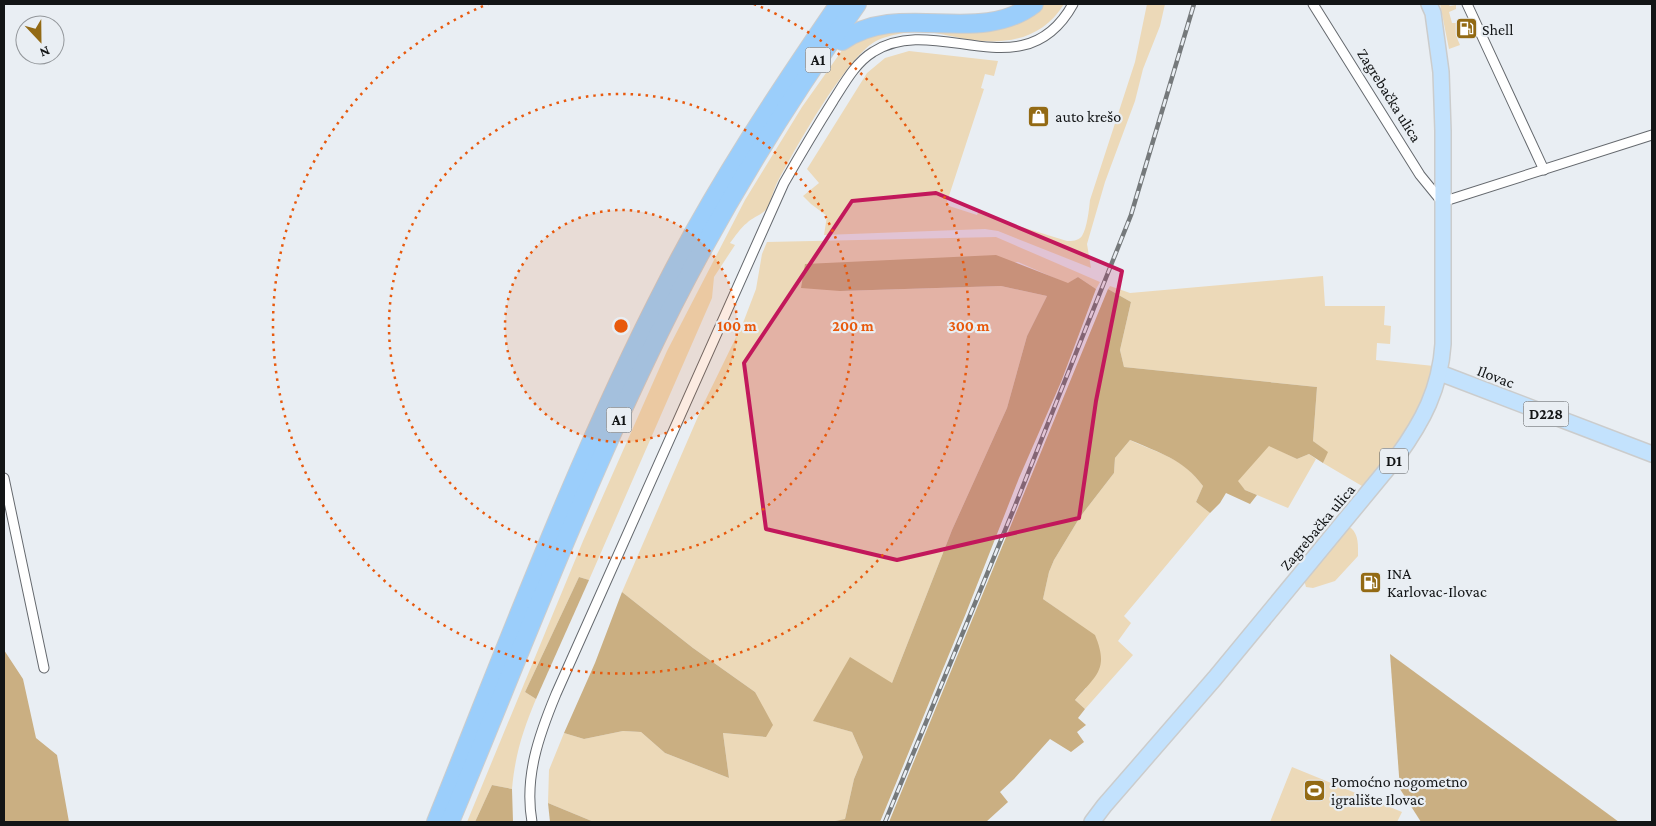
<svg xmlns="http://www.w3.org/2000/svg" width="1656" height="826" font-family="'Crimson Pro',serif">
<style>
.green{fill:#ecd9b8}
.forest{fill:#caaf82}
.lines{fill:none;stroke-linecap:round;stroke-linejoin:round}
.minor-casing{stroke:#65696e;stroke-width:11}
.primary-casing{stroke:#cbcccc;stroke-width:18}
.motorway-casing{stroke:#cbcccc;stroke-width:20}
.minor{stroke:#fff;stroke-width:9}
.primary{stroke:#c3e2fd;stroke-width:15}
.motorway{stroke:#9bcefb;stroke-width:18}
.rail-casing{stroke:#75797b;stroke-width:4.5}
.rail{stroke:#e9eef3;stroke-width:2.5;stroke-dasharray:8;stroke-linecap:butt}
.marked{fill:#c2185b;fill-opacity:0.2;stroke:#c2185b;stroke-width:4;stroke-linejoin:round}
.ring{fill:none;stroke:#e8590c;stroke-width:2.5;stroke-dasharray:2.5 5}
.labels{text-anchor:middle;stroke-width:4.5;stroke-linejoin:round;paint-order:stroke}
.shield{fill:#e9eef3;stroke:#535658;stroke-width:1}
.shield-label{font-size:15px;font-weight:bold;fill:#131516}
.poi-label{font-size:16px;fill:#131516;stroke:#e9eef3;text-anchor:start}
.street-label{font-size:16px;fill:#131516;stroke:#e9eef3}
.centre{fill:#e8590c;stroke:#e9eef3;stroke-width:2.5}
.ring-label{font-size:15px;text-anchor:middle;font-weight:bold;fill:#e8590c;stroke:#e9eef3;stroke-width:4.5;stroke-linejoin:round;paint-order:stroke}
</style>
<rect width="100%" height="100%" fill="#e9eef3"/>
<g class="green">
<path d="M 1045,4 L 1064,4 C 1043,38 1009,45 971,40 C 956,38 942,33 926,32 C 910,31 893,34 878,40 C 848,53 792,154 776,185 C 773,192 771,200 768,207 C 764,214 753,217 747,223 C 740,228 735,237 730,243 L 735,245 L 714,277 L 712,298 L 589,580 L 579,577 L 525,692 L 536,699 C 523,730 515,755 512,789 L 492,785 L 475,822 L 467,822 L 583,541 L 667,351 L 745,200 L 802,107 L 831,66 L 847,43 L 888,16 L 903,13 L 924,13 L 969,22 L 1030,15 Z"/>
<path d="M 1147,4 L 1165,4 L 1160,26 L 1143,69 L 1135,101 L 1105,182 L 1087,244 L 1091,268 L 998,231 L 985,229 L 824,235 L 827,216 L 811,204 L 803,196 L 819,183 L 807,169 L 867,73 L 885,58 L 909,51 L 998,61 L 994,76 L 985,74 L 981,88 L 984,89 L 946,205 L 977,215 L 979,210 L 985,213 L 986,216 L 1067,241 C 1072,241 1078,241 1082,236 C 1087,228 1089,210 1090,200 L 1135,62 Z"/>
<polygon points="1440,4 1448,4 1450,6 1456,5 1456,9 1449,12 1452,23 1456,23 1459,37 1457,38 1460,45 1449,49"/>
<polygon points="996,237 1100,282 1096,289 1078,277 1068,284 1018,262 840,291 1001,286 1047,296 1027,336 1007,408 952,530 892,683 814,721 852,732 863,757 854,779 845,819 830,822 594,822 548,803 549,770 564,733 584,739 623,731 641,732 665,753 729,778 723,733 766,737 755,692 693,648 622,592 703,405 743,323 756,289 762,254 767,242"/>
<polygon points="1323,276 1325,306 1385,306 1384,325 1391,326 1390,344 1377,343 1376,360 1434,366 1420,412 1389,458 1362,486 1323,463 1327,452 1313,441 1317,387 1124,367 1120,350 1131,302 1108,289 1110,286 1130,293"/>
<path d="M 1130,440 C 1161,455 1181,456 1203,486 L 1196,502 L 1210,513 L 1124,616 L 1131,623 L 1118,641 L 1133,655 L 1085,709 L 1075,700 L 1086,688 L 1080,625 L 1043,599 L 1049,572 L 1054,560 L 1080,517 L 1114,473 L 1115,458 Z"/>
<polygon points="1269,445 1297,459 1309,454 1316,459 1288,508 1245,490 1237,481"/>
<path d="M 1348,528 L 1351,528 C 1359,535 1358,546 1358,556 L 1335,581 L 1313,588 L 1306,587 L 1304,580 Z"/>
<polygon points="1292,767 1402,812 1397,822 1270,822"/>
</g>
<g class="forest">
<polygon points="996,255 1068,283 1078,277 1096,289 1061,382 1019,478 966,613 880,822 830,822 845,819 854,779 863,757 852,732 813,721 850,657 892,683 952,530 1007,408 1027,336 1047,296 1001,286 840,291 801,288 805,264"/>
<path d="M 1108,289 L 1131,302 L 1120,350 L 1124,367 L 1317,387 L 1313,441 L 1328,452 L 1323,463 L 1309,454 L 1297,459 L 1269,446 L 1238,481 L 1245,490 L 1257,495 L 1250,504 L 1226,493 L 1220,503 L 1210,513 L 1196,502 L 1203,486 C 1183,459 1160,453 1130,440 L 1115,458 L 1114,473 L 1080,517 L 1054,560 L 1049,572 L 1043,599 L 1095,635 C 1109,669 1097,675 1075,700 L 1085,709 L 1078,718 L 1086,725 L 1077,732 L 1084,742 L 1071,752 L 1050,739 L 1014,779 L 1000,792 L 1008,802 L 986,822 L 889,822 Z"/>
<polygon points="579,577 589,580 536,699 525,692"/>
<polygon points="622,592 693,648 755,692 773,725 766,737 723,733 729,778 665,753 641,732 623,731 584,739 564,733 595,663"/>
<polygon points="4,650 23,679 36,738 57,755 69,822 4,822"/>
<polygon points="1390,654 1619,822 1421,822 1400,789"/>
<polygon points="492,785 512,789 513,822 475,822"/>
<polygon points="548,803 594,822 550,822"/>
</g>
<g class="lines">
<defs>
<g id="minor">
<polyline points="1313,4 1420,175 1442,202 1652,135"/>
<polyline points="1467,4 1544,170"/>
<polyline points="4,478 44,668"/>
<path d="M 532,822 C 524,777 539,735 556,694 L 784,183 C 800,155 816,128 833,101 C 844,84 855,63 873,52 C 936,11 1024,93 1073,4"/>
</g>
<g id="primary">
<polyline points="1440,373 1652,454"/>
<path d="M 1092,822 L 1104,806 L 1215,678 L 1397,457 C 1423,421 1440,389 1443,344 L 1443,131 L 1441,72 L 1433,13 L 1429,4"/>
</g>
<g id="motorway">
<path d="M 842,41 C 900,0 978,47 1034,4"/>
<path d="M 436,822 C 509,641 578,455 668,281 C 717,185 778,93 839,4"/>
<path d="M 450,822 C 514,668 574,511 646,360 C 705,235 777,116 857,4"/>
</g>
</defs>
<use href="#minor" class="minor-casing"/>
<use href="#primary" class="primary-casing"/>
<use href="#motorway" class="motorway-casing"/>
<use href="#minor" class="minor"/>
<use href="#primary" class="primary"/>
<use href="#motorway" class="motorway"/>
<defs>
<polyline id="rail" points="885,822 1015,506 1131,215 1194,4"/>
</defs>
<use href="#rail" class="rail-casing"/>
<use href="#rail" class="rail"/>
</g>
<path class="marked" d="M 936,193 L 1122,271 L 1096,401 L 1079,518 L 897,560 L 766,529 L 744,363 L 852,201 Z"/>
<circle cx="621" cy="326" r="116" fill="#e8590c" fill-opacity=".12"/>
<g class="ring">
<circle cx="621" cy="326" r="116"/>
<circle cx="621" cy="326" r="232"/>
<path d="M754 4A348 348 0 1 1 488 4"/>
</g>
<defs>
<symbol id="fuel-square" viewBox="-11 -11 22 22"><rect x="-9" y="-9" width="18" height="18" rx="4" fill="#936a14" stroke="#e9eef3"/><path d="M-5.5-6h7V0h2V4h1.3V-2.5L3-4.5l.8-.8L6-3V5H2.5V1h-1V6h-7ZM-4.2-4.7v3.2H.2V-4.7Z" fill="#fff"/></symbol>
<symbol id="shop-square" viewBox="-11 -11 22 22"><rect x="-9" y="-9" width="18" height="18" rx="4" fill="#936a14" stroke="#e9eef3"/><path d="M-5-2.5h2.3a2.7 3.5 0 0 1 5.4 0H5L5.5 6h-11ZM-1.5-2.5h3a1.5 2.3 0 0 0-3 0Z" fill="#fff"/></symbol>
<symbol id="stadium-square" viewBox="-11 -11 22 22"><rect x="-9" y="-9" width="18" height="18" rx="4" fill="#936a14" stroke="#e9eef3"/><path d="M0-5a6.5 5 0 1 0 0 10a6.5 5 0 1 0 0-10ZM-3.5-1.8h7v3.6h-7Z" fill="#fff"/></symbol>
</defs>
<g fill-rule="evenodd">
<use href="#fuel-square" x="1454" y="16" width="25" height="25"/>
<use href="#shop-square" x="1026" y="104" width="25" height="25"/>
<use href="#fuel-square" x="1358" y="570" width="25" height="25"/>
<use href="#stadium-square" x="1302" y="778" width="25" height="25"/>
</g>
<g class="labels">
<g class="shield">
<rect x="805.5" y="47.5" width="25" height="25" rx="4"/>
<rect x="1523.5" y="401.5" width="45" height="25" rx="4"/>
<rect x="606.5" y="407.5" width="25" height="25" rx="4"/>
<rect x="1380" y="448.5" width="28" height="25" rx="4"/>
</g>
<g class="shield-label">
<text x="818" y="65">A1</text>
<text x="1546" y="419">D228</text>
<text x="619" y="425">A1</text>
<text x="1394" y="466">D1</text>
</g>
<g class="poi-label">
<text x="1482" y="35">Shell</text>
<text x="1055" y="122">auto krešo</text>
<text x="1387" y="579">INA<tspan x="1387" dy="18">Karlovac-Ilovac</tspan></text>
<text x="1331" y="787">Pomoćno nogometno<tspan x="1331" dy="18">igralište Ilovac</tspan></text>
</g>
<g class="street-label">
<text transform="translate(1390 95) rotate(58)" y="6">Zagrebačka ulica</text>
<text transform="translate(1496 376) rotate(21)" y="6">Ilovac</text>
<text transform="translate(1317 527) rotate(-50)" y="6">Zagrebačka ulica</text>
</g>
</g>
<circle cx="621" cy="326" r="8" class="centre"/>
<g class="ring-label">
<text x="737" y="331">100 m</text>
<text x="853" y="331">200 m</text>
<text x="969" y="331">300 m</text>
</g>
<rect width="1656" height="826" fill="none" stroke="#131516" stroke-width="10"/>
<g transform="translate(40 40) rotate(158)"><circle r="24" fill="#e9eef3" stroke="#93979b"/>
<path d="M0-4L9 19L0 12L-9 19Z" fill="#936a14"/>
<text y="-8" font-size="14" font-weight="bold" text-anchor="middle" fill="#131516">N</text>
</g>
</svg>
